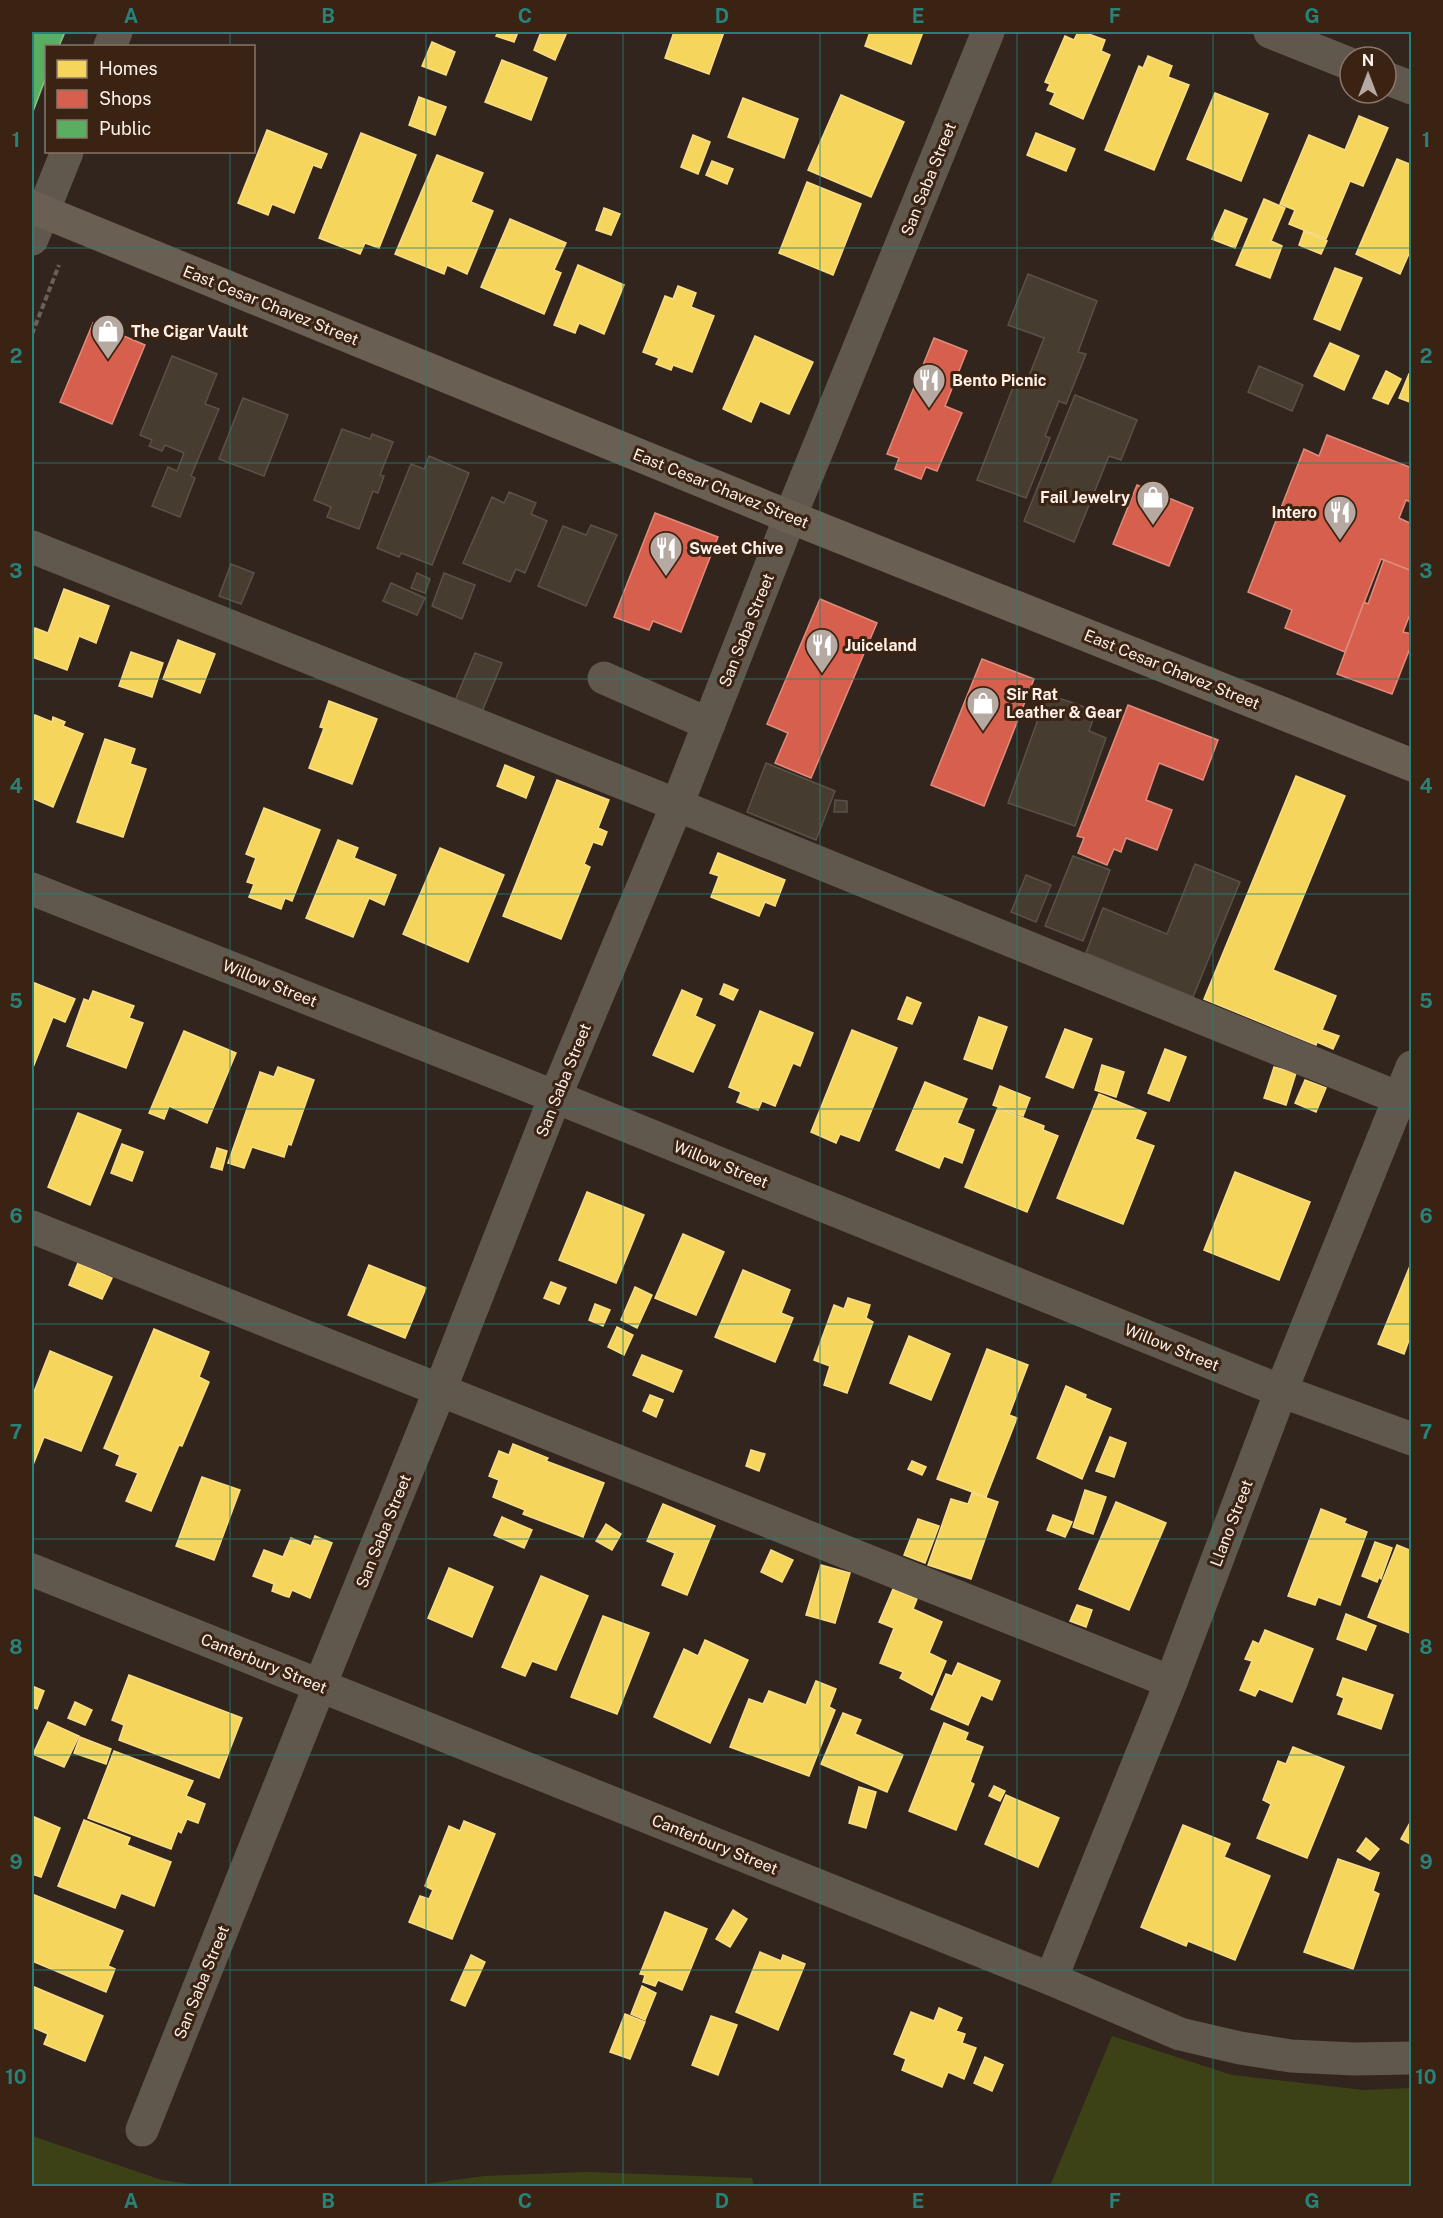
<svg xmlns="http://www.w3.org/2000/svg" width="1443" height="2218" font-family="'Public Sans',sans-serif">
<style>
.green{fill:#3c4216}
.homes{fill:#f6d55c;stroke:#f8dd86;stroke-width:1.5}
.shops{fill:#d6604d;stroke:#e28b7c;stroke-width:1.5}
.public{fill:#5aae61;stroke:#8bc28a;stroke-width:1.5}
.building{fill:#463c2f;stroke:#5a5148;stroke-width:1.5}
.lines{fill:none;stroke-linecap:round;stroke-linejoin:round}
.path{stroke:#686059;stroke-width:4;stroke-dasharray:6 3;stroke-linecap:butt}
.minor{stroke:#60574d;stroke-width:33}
.major{stroke:#6a5f53;stroke-width:33}
.grid{fill:none;stroke:#27827a;stroke-width:1.5;stroke-opacity:0.55}
.labels{text-anchor:middle;stroke-width:6;stroke-linejoin:round;paint-order:stroke}
.street-label{font-size:16px;fill:#fdf0e8;stroke:#3b2314}
.poi-label{font-size:16px;font-weight:bold;fill:#fdf0e8;stroke:#3b2314;text-anchor:start}
.neatline{fill:none;stroke:#27827a;stroke-width:2}
.grid-label{font-size:20px;text-anchor:middle;font-weight:bold;fill:#27827a}
</style>
<rect width="100%" height="100%" fill="#32251d"/>
<g class="green">
<polygon points="1112,2036 1232,2075 1363,2090 1411,2088 1411,2186 1050,2186"/>
<polygon points="32,2136 162,2180 205,2186 32,2186"/>
<polygon points="587,2172 752,2178 754,2186 411,2186 484,2176"/>
</g>
<g class="homes">
<polygon points="498,32 518,32 514,42 496,36"/>
<polygon points="541,32 567,32 555,60 534,50"/>
<polygon points="674,32 724,32 709,74 665,58"/>
<polygon points="870,32 923,32 911,64 865,46"/>
<polygon points="1078,32 1083,32 1105,40 1101,51 1110,55 1083,119 1050,104 1055,93 1047,90 1050,84 1045,82 1065,36 1074,40"/>
<polygon points="432,42 455,52 446,75 422,66"/>
<polygon points="1148,56 1172,66 1168,77 1189,85 1154,170 1105,150 1139,66 1143,68"/>
<polygon points="502,60 547,78 531,120 485,102"/>
<polygon points="1215,93 1268,114 1241,181 1187,159"/>
<polygon points="841,95 904,122 871,197 808,170"/>
<polygon points="419,97 446,107 435,135 409,125"/>
<polygon points="743,98 798,119 784,158 728,137"/>
<polygon points="1359,116 1388,128 1363,186 1350,181 1326,239 1289,224 1295,210 1280,204 1309,135 1345,150"/>
<polygon points="267,130 327,154 321,168 313,165 294,213 272,204 268,215 238,203"/>
<polygon points="361,133 416,155 379,248 365,243 360,254 319,238"/>
<polygon points="1036,133 1075,149 1066,171 1027,155"/>
<polygon points="693,135 710,142 698,174 681,167"/>
<polygon points="437,155 483,173 471,202 493,211 467,274 447,265 444,274 395,254"/>
<polygon points="1397,159 1412,165 1412,247 1400,274 1356,254"/>
<polygon points="712,161 733,169 727,184 706,175"/>
<polygon points="807,182 861,204 833,275 779,253"/>
<polygon points="1264,199 1285,208 1271,241 1282,246 1270,278 1236,265"/>
<polygon points="604,208 620,214 611,235 596,230"/>
<polygon points="1225,210 1247,219 1235,248 1212,239"/>
<polygon points="510,219 566,243 554,270 561,273 544,314 481,287"/>
<polygon points="1304,231 1327,241 1321,254 1299,245"/>
<polygon points="578,265 624,285 604,334 579,323 575,333 554,325"/>
<polygon points="1335,268 1362,278 1340,330 1314,319"/>
<polygon points="678,286 696,293 691,307 714,316 692,372 673,365 671,370 656,364 659,358 643,352 665,296 673,299"/>
<polygon points="755,336 813,362 789,414 760,401 751,422 723,409"/>
<polygon points="1330,343 1359,356 1344,390 1314,376"/>
<polygon points="1386,371 1401,379 1388,404 1373,398"/>
<polygon points="1409,374 1412,375 1412,403 1399,398"/>
<polygon points="64,589 109,606 96,643 79,636 67,670 32,657 32,638 35,628 48,633"/>
<polygon points="178,640 215,654 200,693 163,679"/>
<polygon points="131,652 163,663 152,697 119,686"/>
<polygon points="329,701 377,719 352,784 309,768 324,728 320,727"/>
<polygon points="35,715 52,722 53,717 65,722 63,726 83,734 53,807 32,798 32,723"/>
<polygon points="105,739 135,749 130,764 146,769 123,837 77,822"/>
<polygon points="505,765 534,777 526,798 497,786"/>
<polygon points="1296,776 1345,796 1273,970 1336,996 1322,1030 1339,1036 1333,1049 1317,1042 1316,1045 1204,999"/>
<polygon points="557,780 609,800 598,828 607,832 602,845 593,842 584,864 590,867 561,939 503,916"/>
<polygon points="264,808 320,830 292,901 285,898 281,909 249,897 254,884 247,882 256,858 246,854"/>
<polygon points="338,840 358,848 354,858 396,875 384,905 369,898 353,937 306,918"/>
<polygon points="440,848 504,875 468,962 403,934"/>
<polygon points="718,853 785,880 775,906 765,902 759,916 711,897 719,876 710,873"/>
<polygon points="32,982 75,999 65,1022 53,1017 32,1070"/>
<polygon points="724,984 738,990 733,1000 720,994"/>
<polygon points="682,990 702,999 695,1016 715,1025 693,1072 653,1055"/>
<polygon points="93,991 134,1006 129,1018 143,1023 126,1068 67,1046 84,999 89,1001"/>
<polygon points="907,997 921,1003 912,1024 898,1019"/>
<polygon points="760,1011 813,1033 800,1066 793,1063 775,1106 762,1101 758,1110 737,1102 741,1092 729,1087"/>
<polygon points="979,1017 1007,1027 992,1069 964,1059"/>
<polygon points="1065,1029 1092,1039 1073,1088 1046,1077"/>
<polygon points="852,1030 897,1048 859,1141 840,1134 836,1143 811,1132"/>
<polygon points="184,1031 236,1053 207,1123 169,1106 164,1119 149,1113"/>
<polygon points="1165,1049 1186,1057 1169,1101 1148,1093"/>
<polygon points="1102,1065 1124,1072 1116,1097 1095,1090"/>
<polygon points="278,1067 314,1080 291,1145 288,1144 284,1157 252,1147 244,1168 228,1163 260,1072 274,1077"/>
<polygon points="1274,1067 1296,1073 1286,1105 1264,1098"/>
<polygon points="1305,1080 1326,1088 1316,1112 1295,1103"/>
<polygon points="925,1082 967,1099 957,1123 974,1130 962,1163 944,1156 939,1168 896,1150"/>
<polygon points="1000,1086 1030,1098 1023,1116 993,1105"/>
<polygon points="1099,1094 1146,1113 1135,1139 1154,1146 1123,1224 1057,1198"/>
<polygon points="998,1108 1044,1126 1043,1130 1058,1136 1027,1212 965,1187"/>
<polygon points="78,1113 121,1130 90,1205 48,1187"/>
<polygon points="122,1144 143,1152 132,1181 111,1173"/>
<polygon points="217,1148 227,1151 222,1170 211,1167"/>
<polygon points="1235,1172 1310,1202 1279,1280 1204,1250"/>
<polygon points="587,1192 644,1215 616,1283 559,1260"/>
<polygon points="683,1234 724,1252 696,1315 655,1298"/>
<polygon points="1412,1261 1412,1341 1409,1340 1404,1354 1378,1344"/>
<polygon points="78,1263 112,1278 102,1299 69,1285"/>
<polygon points="369,1265 426,1288 405,1338 348,1315"/>
<polygon points="743,1270 790,1290 781,1313 793,1318 775,1362 715,1337"/>
<polygon points="551,1282 566,1288 559,1304 544,1298"/>
<polygon points="635,1287 652,1295 637,1328 621,1320"/>
<polygon points="848,1298 870,1305 866,1318 873,1322 847,1393 824,1385 830,1366 814,1360 834,1305 844,1309"/>
<polygon points="595,1304 610,1310 603,1326 589,1320"/>
<polygon points="617,1327 633,1335 624,1355 608,1347"/>
<polygon points="154,1329 209,1352 199,1377 209,1382 182,1446 179,1445 151,1511 126,1501 138,1473 116,1465 120,1455 104,1448"/>
<polygon points="909,1336 950,1354 931,1400 890,1383"/>
<polygon points="987,1349 1028,1365 1009,1415 1017,1418 986,1497 937,1479"/>
<polygon points="50,1351 112,1377 81,1451 44,1437 33,1465 32,1397"/>
<polygon points="642,1355 682,1371 673,1392 633,1375"/>
<polygon points="1066,1386 1086,1395 1085,1398 1111,1409 1082,1479 1037,1458"/>
<polygon points="650,1395 663,1400 656,1417 643,1411"/>
<polygon points="1110,1437 1126,1443 1114,1477 1096,1471"/>
<polygon points="513,1444 548,1458 546,1461 604,1483 583,1537 523,1514 525,1510 493,1497 499,1480 489,1476 499,1451 509,1455"/>
<polygon points="751,1450 765,1454 759,1471 746,1466"/>
<polygon points="912,1461 926,1467 922,1475 908,1469"/>
<polygon points="202,1477 240,1490 214,1560 176,1546"/>
<polygon points="1085,1490 1106,1497 1093,1534 1073,1527"/>
<polygon points="972,1493 998,1502 971,1579 928,1565 951,1499 968,1504"/>
<polygon points="1116,1502 1166,1523 1129,1610 1079,1589"/>
<polygon points="663,1504 715,1526 687,1595 662,1585 675,1553 647,1541"/>
<polygon points="1321,1509 1346,1519 1344,1523 1367,1532 1340,1605 1318,1597 1315,1605 1288,1596"/>
<polygon points="1053,1515 1072,1522 1065,1537 1047,1530"/>
<polygon points="502,1517 532,1530 524,1548 494,1535"/>
<polygon points="918,1519 939,1526 925,1563 904,1555"/>
<polygon points="606,1524 621,1534 612,1550 596,1541"/>
<polygon points="315,1536 332,1543 310,1598 292,1590 289,1597 285,1596 272,1591 274,1584 253,1576 264,1550 283,1557 291,1538 311,1546"/>
<polygon points="1375,1542 1392,1548 1381,1579 1379,1577 1377,1582 1362,1576"/>
<polygon points="1397,1545 1412,1551 1412,1634 1368,1617"/>
<polygon points="771,1550 793,1560 782,1582 761,1572"/>
<polygon points="821,1565 850,1573 835,1623 806,1615"/>
<polygon points="449,1568 493,1587 472,1637 428,1618"/>
<polygon points="541,1576 588,1596 556,1670 532,1661 525,1676 502,1667"/>
<polygon points="893,1589 917,1599 913,1609 942,1622 929,1653 946,1661 932,1695 900,1678 903,1672 880,1663 894,1628 879,1622"/>
<polygon points="1077,1605 1092,1610 1086,1627 1070,1621"/>
<polygon points="1346,1614 1376,1626 1366,1650 1337,1639"/>
<polygon points="603,1616 649,1633 617,1714 571,1697"/>
<polygon points="1265,1630 1313,1649 1292,1702 1259,1689 1255,1696 1240,1690 1252,1661 1245,1659 1253,1641 1259,1644"/>
<polygon points="705,1640 748,1660 710,1743 654,1717 684,1649 698,1656"/>
<polygon points="958,1663 1000,1681 992,1700 981,1695 968,1725 931,1709 946,1674 952,1676"/>
<polygon points="129,1675 242,1718 219,1778 119,1740 124,1725 112,1720"/>
<polygon points="1343,1678 1393,1695 1381,1729 1338,1714 1344,1698 1337,1695"/>
<polygon points="816,1681 836,1689 829,1707 835,1710 809,1776 730,1747 749,1699 763,1704 769,1691 806,1705"/>
<polygon points="32,1686 44,1691 37,1709 32,1707"/>
<polygon points="75,1702 92,1710 85,1725 68,1718"/>
<polygon points="843,1713 861,1720 855,1734 903,1755 887,1792 821,1764"/>
<polygon points="48,1722 79,1736 64,1767 33,1754"/>
<polygon points="944,1723 968,1733 965,1740 983,1747 970,1782 974,1784 956,1830 909,1811"/>
<polygon points="80,1737 111,1749 106,1764 74,1753"/>
<polygon points="1293,1747 1344,1767 1307,1858 1257,1838 1271,1804 1263,1800 1278,1761 1286,1764"/>
<polygon points="114,1751 193,1781 186,1796 205,1804 198,1823 187,1819 181,1833 178,1831 177,1833 171,1849 88,1818"/>
<polygon points="994,1786 1005,1791 1000,1801 989,1796"/>
<polygon points="859,1787 876,1792 866,1828 849,1823"/>
<polygon points="1006,1795 1059,1818 1038,1867 985,1844"/>
<polygon points="32,1816 60,1828 41,1877 32,1874"/>
<polygon points="1412,1819 1412,1845 1401,1839"/>
<polygon points="84,1820 130,1838 127,1845 171,1862 154,1906 121,1893 115,1908 58,1886"/>
<polygon points="464,1821 495,1834 452,1939 409,1922 420,1896 429,1899 433,1890 425,1886 449,1826 460,1831"/>
<polygon points="1183,1825 1230,1844 1224,1857 1270,1876 1235,1960 1188,1941 1186,1946 1141,1927"/>
<polygon points="1366,1838 1379,1849 1370,1860 1357,1851"/>
<polygon points="1338,1859 1379,1873 1373,1891 1379,1894 1353,1969 1304,1952"/>
<polygon points="32,1894 123,1931 108,1966 115,1969 106,1992 32,1961"/>
<polygon points="733,1910 747,1919 730,1947 716,1939"/>
<polygon points="665,1912 707,1929 682,1990 658,1980 655,1986 643,1982 645,1975 640,1974"/>
<polygon points="760,1952 781,1961 783,1955 805,1964 778,2030 736,2012"/>
<polygon points="471,1955 485,1962 465,2006 451,2000"/>
<polygon points="32,1986 103,2016 85,2061 44,2044 48,2034 32,2027"/>
<polygon points="642,1986 656,1993 645,2020 631,2014"/>
<polygon points="939,2008 962,2018 956,2031 965,2034 962,2043 976,2048 964,2079 948,2072 942,2087 902,2070 906,2059 894,2054 911,2012 934,2021"/>
<polygon points="625,2014 645,2022 630,2059 610,2052"/>
<polygon points="711,2016 737,2025 718,2075 692,2065"/>
<polygon points="985,2057 1003,2065 992,2091 974,2083"/>
</g>
<g class="shops">
<polygon points="93,323 145,345 112,424 60,402"/>
<polygon points="934,338 967,351 945,406 962,413 937,471 926,467 921,479 895,469 899,458 887,454"/>
<polygon points="1327,435 1412,468 1412,503 1406,500 1399,518 1412,524 1412,571 1381,559 1345,652 1285,628 1292,610 1248,592 1304,449 1319,456"/>
<polygon points="1137,485 1193,508 1169,566 1113,544"/>
<polygon points="655,513 718,537 681,632 653,621 649,630 614,617"/>
<polygon points="1384,560 1412,571 1412,609 1403,632 1412,634 1412,643 1392,694 1337,674 1364,602 1368,604"/>
<polygon points="820,599 877,623 811,778 775,763 788,733 767,724"/>
<polygon points="982,659 1034,679 984,806 931,785"/>
<polygon points="1128,705 1218,740 1203,780 1159,763 1146,800 1172,810 1157,850 1126,838 1121,852 1114,849 1107,865 1078,853 1084,838 1077,836"/>
</g>
<polygon class="public" points="32,32 65,32 59,46 46,46 46,77 32,114"/>
<g class="building">
<polygon points="1028,274 1097,301 1078,352 1086,354 1066,404 1059,401 1045,436 1050,438 1026,498 977,480 1015,382 1025,386 1044,338 1008,325"/>
<polygon points="172,356 217,374 205,404 219,409 191,476 195,478 180,517 152,506 168,467 177,471 184,453 165,445 162,451 149,446 152,440 140,435"/>
<polygon points="1259,366 1303,385 1292,411 1248,392"/>
<polygon points="1075,395 1137,420 1121,460 1109,456 1074,542 1024,521"/>
<polygon points="243,398 288,415 264,476 219,459"/>
<polygon points="342,429 370,439 372,434 393,442 380,475 384,476 378,493 373,491 359,529 327,517 331,507 314,500"/>
<polygon points="429,456 469,473 432,565 401,553 399,557 377,548 411,464 424,469"/>
<polygon points="509,492 536,503 531,514 547,521 525,573 516,569 510,582 463,563 492,497 504,503"/>
<polygon points="591,525 617,535 586,606 538,586 563,526 586,535"/>
<polygon points="231,564 254,573 241,604 219,596"/>
<polygon points="417,573 430,579 425,593 411,588"/>
<polygon points="444,573 475,585 462,619 432,606"/>
<polygon points="391,583 425,598 417,615 383,601"/>
<polygon points="475,653 502,663 481,714 454,703"/>
<polygon points="1047,694 1096,711 1089,731 1106,738 1075,826 1008,803"/>
<polygon points="766,763 835,791 816,840 747,812"/>
<polygon points="835,800 847,801 847,812 834,812"/>
<polygon points="1073,856 1110,870 1083,941 1045,926"/>
<polygon points="1195,864 1240,882 1193,997 1086,953 1103,908 1167,934"/>
<polygon points="1026,875 1051,885 1036,922 1011,912"/>
</g>
<g class="lines">
<polyline class="path" points="32,334 59,265"/>
<g class="minor">
<polyline points="1270,32 1350,64"/>
<polyline points="110,46 116,32"/>
<polyline points="1386,78 1412,88"/>
<polyline points="32,239 67,152"/>
<polyline points="32,547 640,790 1399,1098"/>
<polyline points="604,678 709,724"/>
<polyline points="32,889 516,1081 1281,1391 1412,1439"/>
<polyline points="32,1227 1171,1682"/>
<polyline points="32,1570 1051,1979 1180,2034 1240,2048 1291,2056 1354,2059 1412,2058"/>
<polyline points="1051,1979 1171,1682 1281,1391 1412,1067"/>
<polyline points="142,2130 320,1685 440,1390 555,1097 677,805 790,517 988,32"/>
</g>
<polyline class="major" points="32,207 790,517 1412,765"/>
</g>
<path class="grid" d="M 230,32 L 230,46M 426,32 L 426,2186M 623,32 L 623,2186M 820,32 L 820,2186M 1017,32 L 1017,2186M 1213,32 L 1213,2186M 230,152 L 230,2186M 32,248 L 1412,248M 32,463 L 1412,463M 32,679 L 1412,679M 32,894 L 1412,894M 32,1109 L 1412,1109M 32,1324 L 1412,1324M 32,1539 L 1412,1539M 32,1755 L 1412,1755M 32,1970 L 1412,1970"/>
<defs>
<symbol id="shop-pin" viewBox="-11 -11 22 30"><path d="M0 17L-7.5 6A9.5 9.5 0 1 1 7.5 6Z" fill="#b6a9a1" stroke="#3b2314"/><path d="M-5-2.5h2.3a2.7 3.5 0 0 1 5.4 0H5L5.5 6h-11ZM-1.5-2.5h3a1.5 2.3 0 0 0-3 0Z" fill="#fff"/></symbol>
<symbol id="restaurant-pin" viewBox="-11 -11 22 30"><path d="M0 17L-7.5 6A9.5 9.5 0 1 1 7.5 6Z" fill="#b6a9a1" stroke="#3b2314"/><path d="M-5-6h1v4h1v-4h1v4h1v-4h1v5L-1.5 .5V6h-2V.5L-5-1ZM5-6V6H3V1.5H1.5Q1.5-4 5-6Z" fill="#fff"/></symbol>
</defs>
<g fill-rule="evenodd">
<use href="#shop-pin" x="89" y="312" width="38" height="52"/>
<use href="#restaurant-pin" x="910" y="361" width="38" height="52"/>
<use href="#shop-pin" x="1134" y="478" width="38" height="52"/>
<use href="#restaurant-pin" x="1321" y="493" width="38" height="52"/>
<use href="#restaurant-pin" x="647" y="529" width="38" height="52"/>
<use href="#restaurant-pin" x="803" y="626" width="38" height="52"/>
<use href="#shop-pin" x="964" y="684" width="38" height="52"/>
</g>
<g class="labels">
<g class="street-label">
<text transform="translate(928 179) rotate(-68)" y="6">San Saba Street</text>
<text transform="translate(271 305) rotate(22)" y="6">East Cesar Chavez Street</text>
<text transform="translate(721 488) rotate(22)" y="6">East Cesar Chavez Street</text>
<text transform="translate(746 630) rotate(-68)" y="6">San Saba Street</text>
<text transform="translate(1172 669) rotate(22)" y="6">East Cesar Chavez Street</text>
<text transform="translate(270 983) rotate(22)" y="6">Willow Street</text>
<text transform="translate(563 1080) rotate(-68)" y="6">San Saba Street</text>
<text transform="translate(721 1164) rotate(22)" y="6">Willow Street</text>
<text transform="translate(1172 1347) rotate(22)" y="6">Willow Street</text>
<text transform="translate(1231 1523) rotate(-69)" y="6">Llano Street</text>
<text transform="translate(383 1531) rotate(-68)" y="6">San Saba Street</text>
<text transform="translate(264 1663) rotate(22)" y="6">Canterbury Street</text>
<text transform="translate(715 1844) rotate(22)" y="6">Canterbury Street</text>
<text transform="translate(201 1982) rotate(-68)" y="6">San Saba Street</text>
</g>
<g class="poi-label">
<text x="131" y="337">The Cigar Vault</text>
<text x="952" y="386">Bento Picnic</text>
<text x="1130" y="503" text-anchor="end">Fail Jewelry</text>
<text x="1317" y="518" text-anchor="end">Intero</text>
<text x="689" y="554">Sweet Chive</text>
<text x="845" y="651">Juiceland</text>
<text x="1006" y="700">Sir Rat<tspan x="1006" dy="18">Leather &amp; Gear</tspan></text>
</g>
</g>
<rect width="1443" height="2218" fill="none" stroke="#3b2314" stroke-width="66"/>
<rect x="45" y="45" width="210" height="108" fill="#3b2314" stroke="#897569" stroke-width="1.5"/>
<rect x="57" y="60" width="30" height="18" fill="#f6d55c" stroke="#897569" stroke-width="1.5"/>
<text x="99" y="75" font-size="18" fill="#fdf0e8">Homes</text>
<rect x="57" y="90" width="30" height="18" fill="#d6604d" stroke="#897569" stroke-width="1.5"/>
<text x="99" y="105" font-size="18" fill="#fdf0e8">Shops</text>
<rect x="57" y="120" width="30" height="18" fill="#5aae61" stroke="#897569" stroke-width="1.5"/>
<text x="99" y="135" font-size="18" fill="#fdf0e8">Public</text>
<g transform="translate(1368 75)"><circle r="28" fill="#3b2314" stroke="#897569" stroke-width="1.5"/>
<path d="M0-4.5L10 22L0 15L-10 22Z" fill="#b6a9a1"/>
<text y="-9" font-size="16" font-weight="bold" text-anchor="middle" fill="#fdf0e8">N</text>
</g>
<rect x="33" y="33" width="1377" height="2152" class="neatline"/>
<g class="grid-label">
<text x="131" y="23">A</text>
<text x="328" y="23">B</text>
<text x="525" y="23">C</text>
<text x="722" y="23">D</text>
<text x="918" y="23">E</text>
<text x="1115" y="23">F</text>
<text x="1312" y="23">G</text>
<text x="16" y="147">1</text>
<text x="1426" y="147">1</text>
<text x="16" y="363">2</text>
<text x="1426" y="363">2</text>
<text x="16" y="578">3</text>
<text x="1426" y="578">3</text>
<text x="16" y="793">4</text>
<text x="1426" y="793">4</text>
<text x="16" y="1008">5</text>
<text x="1426" y="1008">5</text>
<text x="16" y="1223">6</text>
<text x="1426" y="1223">6</text>
<text x="16" y="1439">7</text>
<text x="1426" y="1439">7</text>
<text x="16" y="1654">8</text>
<text x="1426" y="1654">8</text>
<text x="16" y="1869">9</text>
<text x="1426" y="1869">9</text>
<text x="16" y="2084">10</text>
<text x="1426" y="2084">10</text>
<text x="131" y="2208">A</text>
<text x="328" y="2208">B</text>
<text x="525" y="2208">C</text>
<text x="722" y="2208">D</text>
<text x="918" y="2208">E</text>
<text x="1115" y="2208">F</text>
<text x="1312" y="2208">G</text>
</g>
</svg>
